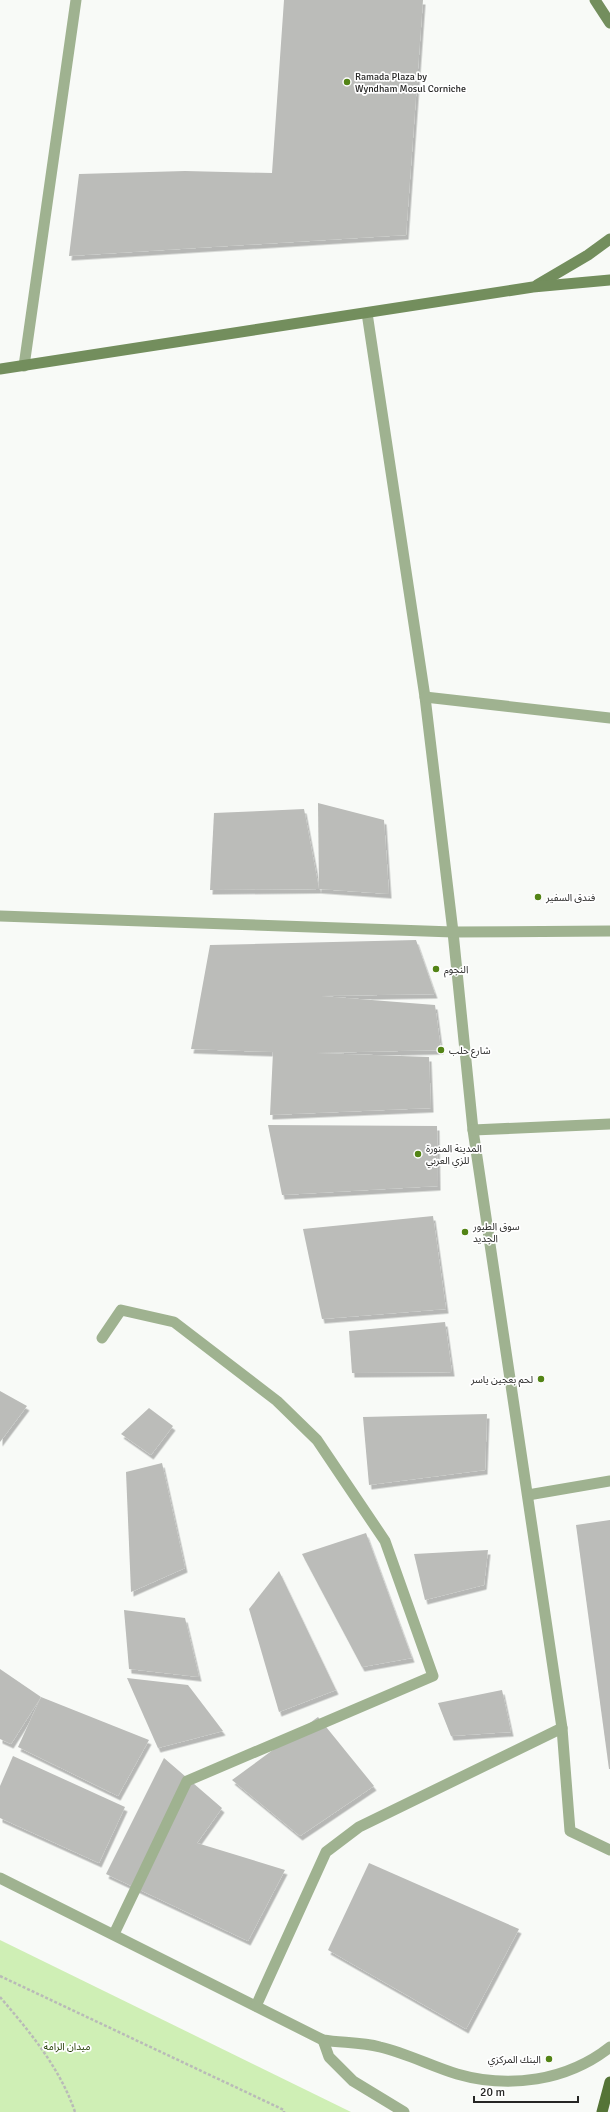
<svg xmlns="http://www.w3.org/2000/svg" width="610" height="2112" font-family="Signika,'Noto Sans Arabic',sans-serif">
<style>
.green{fill:#cfefb5}
.building{fill:#bbbcb9;filter:url(#shadow)}
.lines{fill:none;stroke-linecap:round;stroke-linejoin:round}
.path{stroke:#b9bab8;stroke-width:2.5;stroke-dasharray:3 2;stroke-linecap:butt}
.minor{stroke:#9fb290;stroke-width:11}
.secondary{stroke:#738e5d;stroke-width:11}
.primary{stroke:#557437;stroke-width:11}
.poi-dot{fill:#538416;stroke:#fff;stroke-width:1.5}
.labels{text-anchor:middle;stroke-width:3.5;stroke-linejoin:round;paint-order:stroke}
.poi-label{font-size:10px;fill:#262625;stroke:#fff;text-anchor:start}
.park-label{font-size:10px;fill:#253e06;stroke:#fff}
</style>
<defs>
<filter id="shadow"><feDropShadow dx="2.5" dy="4.5" stdDeviation="0" flood-color="#0004"/></filter>
</defs>
<rect width="100%" height="100%" fill="#f8faf7"/>
<polygon class="green" points="0,1940 351,2112 0,2112"/>
<g class="building">
<polygon points="284,0 423,0 406,235 69,256 79,174 185,171 272,173"/>
<polygon points="318,803 384,820 389,894 319,889"/>
<polygon points="304,809 319,889 210,890 214,813"/>
<polygon points="416,940 435,994 321,996 435,1005 441,1050 316,1053 429,1057 431,1108 270,1115 273,1052 191,1049 210,945"/>
<polygon points="268,1125 437,1126 438,1186 282,1195"/>
<polygon points="433,1216 446,1309 322,1319 303,1229"/>
<polygon points="445,1322 452,1372 352,1373 349,1331"/>
<polygon points="0,1391 27,1406 0,1442"/>
<polygon points="149,1408 173,1426 151,1455 121,1434"/>
<polygon points="487,1414 485,1470 369,1485 363,1417"/>
<polygon points="162,1463 185,1568 131,1592 126,1472"/>
<polygon points="610,1520 610,1769 609,1769 576,1525"/>
<polygon points="366,1533 412,1658 362,1667 302,1554"/>
<polygon points="488,1550 484,1585 425,1600 414,1554"/>
<polygon points="279,1571 336,1690 279,1712 249,1609"/>
<polygon points="124,1610 185,1618 199,1677 129,1669"/>
<polygon points="0,1669 41,1697 11,1744 0,1739"/>
<polygon points="127,1678 188,1685 223,1731 158,1748"/>
<polygon points="502,1690 511,1732 451,1736 438,1703"/>
<polygon points="41,1697 149,1740 118,1796 18,1747"/>
<polygon points="318,1717 374,1786 300,1836 232,1780"/>
<polygon points="13,1756 125,1807 99,1863 0,1818 0,1786"/>
<polygon points="164,1758 222,1808 197,1843 285,1870 248,1941 106,1874"/>
<polygon points="369,1863 519,1929 466,2029 328,1950"/>
</g>
<g class="lines">
<g class="path">
<polyline points="0,1976 284,2110 284,2112"/>
<path d="M 0,1997 C 30,2032 60,2068 75,2112"/>
</g>
<g class="minor">
<polyline points="367,313 425,697 453,932 473,1130 562,1728 570,1831 610,1850"/>
<polyline points="24,366 76,0"/>
<polyline points="425,697 610,718"/>
<polyline points="0,916 453,932 610,931"/>
<polyline points="473,1130 610,1124"/>
<polyline points="102,1338 121,1310 174,1322 277,1401 317,1440 385,1541 433,1676 187,1781 114,1934"/>
<polyline points="528,1495 610,1481"/>
<path d="M 0,1878 L 323,2040 C 342,2043 361,2042 380,2047 C 406,2053 431,2066 457,2074 C 509,2089 567,2081 610,2047"/>
<polyline points="256,2006 326,1852 359,1827 562,1728"/>
<polyline points="323,2040 329,2057 353,2081 404,2112"/>
</g>
<g class="secondary">
<polyline points="595,0 610,23"/>
<polyline points="537,285 588,255 610,239"/>
<polyline points="0,369 533,287 610,280"/>
</g>
<polyline class="primary" points="602,2112 610,2082"/>
</g>
<g class="poi-dot">
<circle cx="347" cy="82" r="4"/>
<circle cx="538" cy="897" r="4"/>
<circle cx="436" cy="969" r="4"/>
<circle cx="441" cy="1050" r="4"/>
<circle cx="418" cy="1154" r="4"/>
<circle cx="465" cy="1232" r="4"/>
<circle cx="541" cy="1379" r="4"/>
<circle cx="549" cy="2059" r="4"/>
</g>
<g class="labels">
<g class="poi-label">
<text x="355" y="80">Ramada Plaza by<tspan x="355" dy="12">Wyndham Mosul Corniche</tspan></text>
<text x="546" y="901">فندق السفير</text>
<text x="444" y="973">النجوم</text>
<text x="449" y="1054">شارع حلب</text>
<text x="426" y="1152">المدينة المنورة<tspan x="426" dy="12">للزي العربي</tspan></text>
<text x="473" y="1230">سوق الطيور<tspan x="473" dy="12">الجديد</tspan></text>
<text x="533" y="1383" text-anchor="end">لحم بعجين ياسر</text>
<text x="541" y="2063" text-anchor="end">البنك المركزي</text>
</g>
<g class="park-label">
<text x="67" y="2050">ميدان الرامة</text>
</g>
</g>
<path d="M474 2096v6h104v-6" fill="none" stroke="#262625" stroke-width="2"/>
<text x="480" y="2096" font-size="12" fill="#262625" stroke="#ffffff" stroke-width="3" paint-order="stroke">20 m</text>
</svg>
